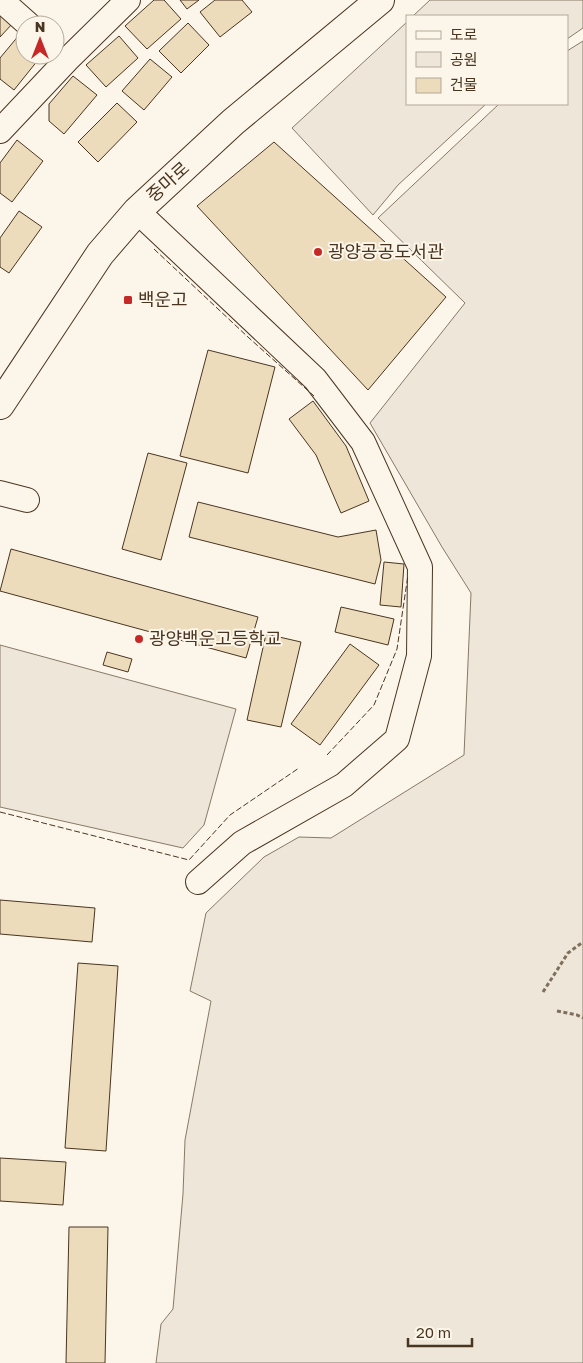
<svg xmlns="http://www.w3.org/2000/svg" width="583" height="1363" font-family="'Golos Text','Noto Sans KR',sans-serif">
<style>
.green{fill:#ede6d9;stroke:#887966}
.building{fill:#ecdcbc;stroke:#4a3520}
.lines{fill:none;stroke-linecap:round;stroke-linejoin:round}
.minor-casing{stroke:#4a3520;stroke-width:26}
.major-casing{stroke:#4a3520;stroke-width:30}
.path{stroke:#7f6f5c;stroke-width:3;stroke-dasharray:4 2.5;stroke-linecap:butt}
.minor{stroke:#fbf6e9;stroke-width:24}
.major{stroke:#fbf6e9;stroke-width:28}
.fence{stroke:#4a3520;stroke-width:1;stroke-dasharray:6 2.5;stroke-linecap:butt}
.poi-dot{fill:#c62828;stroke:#fbf6e9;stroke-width:2}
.labels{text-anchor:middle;stroke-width:4;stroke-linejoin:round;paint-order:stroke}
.street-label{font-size:18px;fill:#4a3520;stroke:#fbf6e9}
.poi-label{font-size:18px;fill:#4a3520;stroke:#fbf6e9;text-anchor:start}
</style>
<rect width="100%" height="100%" fill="#fbf6e9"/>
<g class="green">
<polygon points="430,0 583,0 583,28 567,39 567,16 413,16"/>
<polygon points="407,22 407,104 486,104 398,185 373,215 292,128"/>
<polygon points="583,41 583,1363 156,1363 161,1324 173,1309 183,1194 185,1140 211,1001 190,991 206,913 264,857 299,837 331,838 464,755 471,593 442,547 370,423 465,303 378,218 499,104 567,104 567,51"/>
<polygon points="0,645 236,709 204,825 183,848 0,807"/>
</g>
<g class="building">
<polygon points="154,0 164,0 181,19 147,49 125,26"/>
<polygon points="180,0 199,0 187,9"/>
<polygon points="215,0 242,0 252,12 220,37 200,12"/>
<polygon points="0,11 13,23 0,37"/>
<polygon points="188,23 209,45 181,73 159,51"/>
<polygon points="20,34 25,38 25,55 42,55 14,90 0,79 0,58"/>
<polygon points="119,36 138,58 106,87 86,65"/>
<polygon points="150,59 172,77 144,110 122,91"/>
<polygon points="73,76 97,95 64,134 49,121 49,104"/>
<polygon points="117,103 137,122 98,162 78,142"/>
<polygon points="17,140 43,161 12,202 0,193 0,163"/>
<polygon points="274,142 446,297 368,390 197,206"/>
<polygon points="19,211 42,227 9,273 0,267 0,238"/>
<polygon points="208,350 275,367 248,473 180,456"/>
<polygon points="313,401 346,446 369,501 341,513 316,455 289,419"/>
<polygon points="148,453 187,463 161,560 122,549"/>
<polygon points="198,502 338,537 376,530 381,560 375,584 189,537"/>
<polygon points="11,549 258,617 246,658 0,591"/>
<polygon points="384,562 404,564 401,607 380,605"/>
<polygon points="341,607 394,619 388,645 335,632"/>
<polygon points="266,634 301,642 281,727 247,720"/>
<polygon points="350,644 379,665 320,745 291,724"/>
<polygon points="107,652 132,659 128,672 103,665"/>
<polygon points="0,900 95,908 92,942 0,934"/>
<polygon points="78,963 118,966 106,1151 65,1148"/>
<polygon points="0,1158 66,1162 63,1205 0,1201"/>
<polygon points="69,1227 108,1227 105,1363 66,1363"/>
</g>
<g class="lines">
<defs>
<g id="minor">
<polyline points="1,0 29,25"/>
<polyline points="0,131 67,60 128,0"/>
<polyline points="137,211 315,379 363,442 420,567 419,656 397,739 344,785 242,843 198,882"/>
<polyline points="0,493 27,500"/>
</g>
<polyline id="major" points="0,405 100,254 137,211 233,122 380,0"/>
</defs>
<use href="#minor" class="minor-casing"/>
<use href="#major" class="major-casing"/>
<g class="path">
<polyline points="543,992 568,953 583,942"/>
<polyline points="557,1011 577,1015 583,1018"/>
</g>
<use href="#minor" class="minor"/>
<use href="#major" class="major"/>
<g class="fence">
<polyline points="154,249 249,338 314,396"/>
<polyline points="327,755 374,705 397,649 408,575"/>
<polyline points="0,812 189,860 230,815 299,768"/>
</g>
</g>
<g class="poi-dot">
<circle cx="318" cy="252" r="5"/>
<rect x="123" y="295" width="10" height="10" rx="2.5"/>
<circle cx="139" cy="639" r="5"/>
</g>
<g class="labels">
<g class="street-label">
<text transform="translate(168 182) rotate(-42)" y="6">중마로</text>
</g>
<g class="poi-label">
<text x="328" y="258">광양공공도서관</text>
<text x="138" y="306">백운고</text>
<text x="149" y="645">광양백운고등학교</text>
</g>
</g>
<rect x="406" y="15" width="162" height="90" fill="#fbf6e9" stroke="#b4a999"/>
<rect x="416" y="31" width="25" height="8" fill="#fbf6e9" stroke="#b4a999"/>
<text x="450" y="40" font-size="15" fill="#4a3520">도로</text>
<rect x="416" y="52" width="25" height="15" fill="#ede6d9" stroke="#b4a999"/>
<text x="450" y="65" font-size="15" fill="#4a3520">공원</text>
<rect x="416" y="78" width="25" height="15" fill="#ecdcbc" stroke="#b4a999"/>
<text x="450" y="90" font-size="15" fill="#4a3520">건물</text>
<g transform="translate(40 40)"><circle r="24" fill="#fbf6e9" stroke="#b4a999"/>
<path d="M0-4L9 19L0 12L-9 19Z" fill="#c62828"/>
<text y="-8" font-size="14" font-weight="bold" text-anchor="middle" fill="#4a3520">N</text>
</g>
<path d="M408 1338v8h64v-8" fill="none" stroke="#4a3520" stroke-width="2.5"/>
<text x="416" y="1338" font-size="15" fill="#4a3520" stroke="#fbf6e9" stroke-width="4" paint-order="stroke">20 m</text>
</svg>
